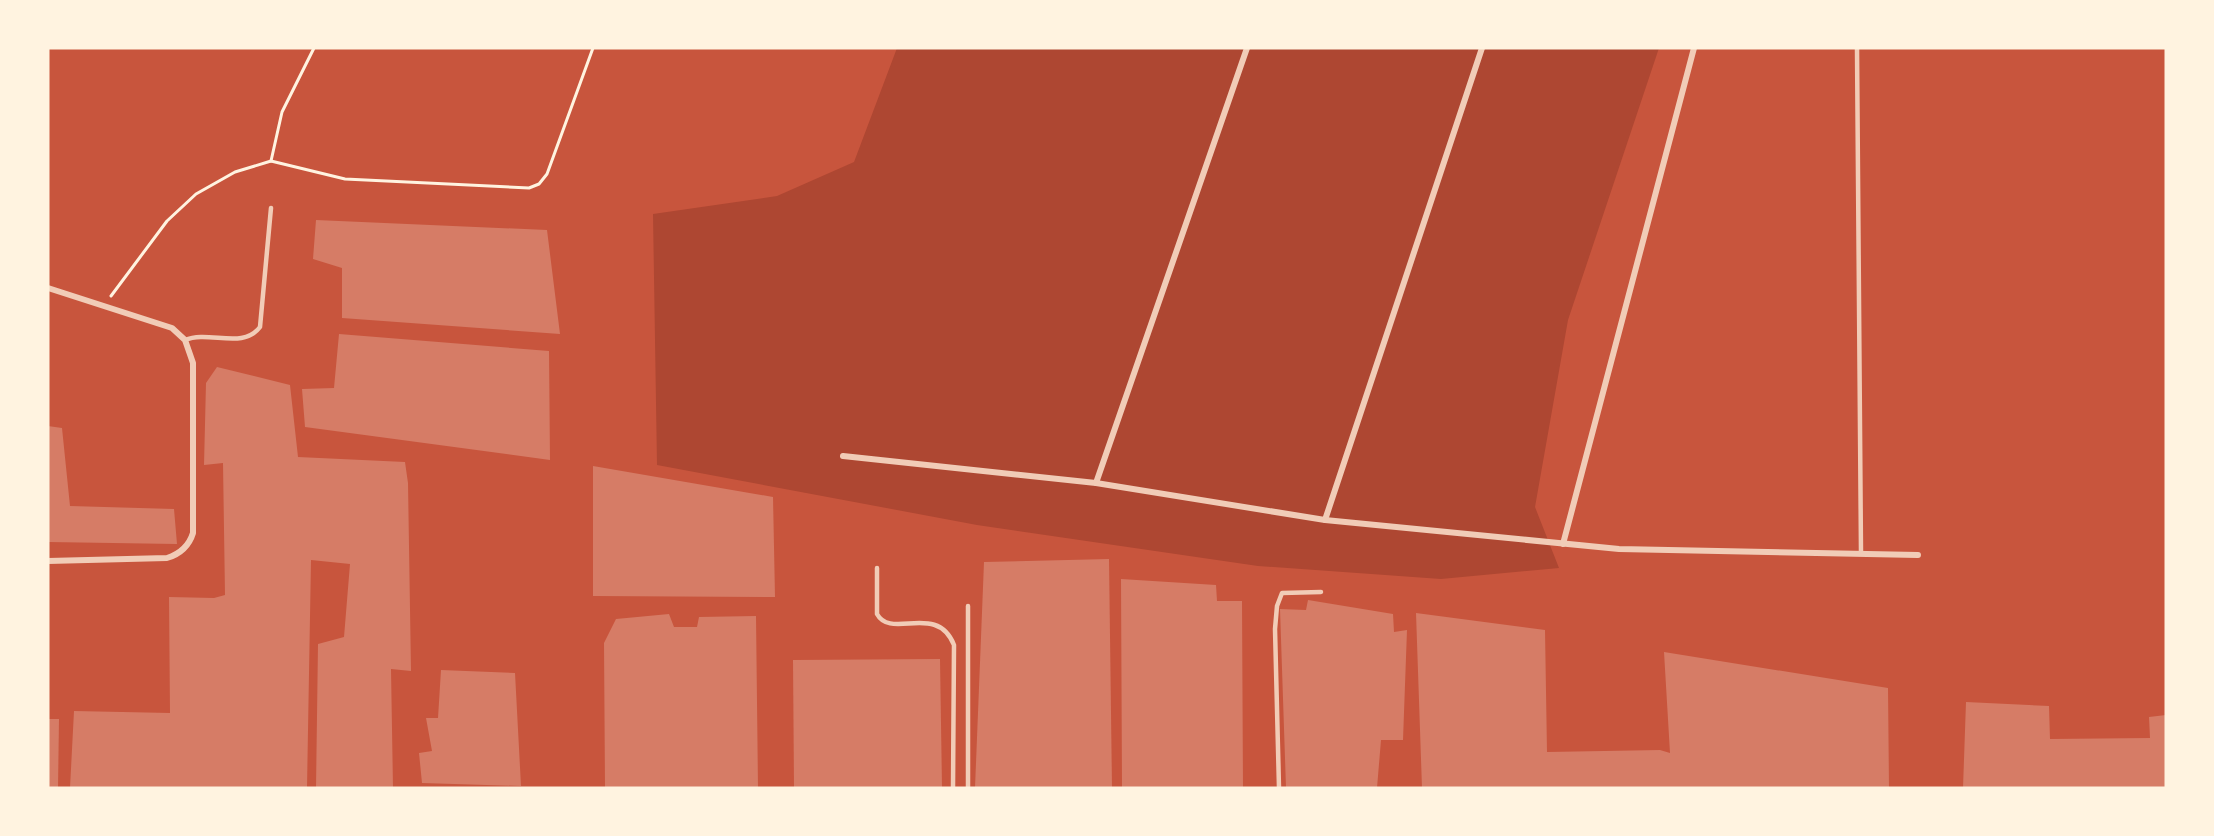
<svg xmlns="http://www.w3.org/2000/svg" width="2214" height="836" font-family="'PT Sans',sans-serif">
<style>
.green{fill:#ae4732}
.building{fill:#d67c66}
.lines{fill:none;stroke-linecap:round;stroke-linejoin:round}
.path{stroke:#fff3e0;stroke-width:3}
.service{stroke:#f1ccb7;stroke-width:4.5}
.minor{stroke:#f1ccb7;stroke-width:6}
</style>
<rect width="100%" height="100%" fill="#c8553d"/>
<polygon class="green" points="897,48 1659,48 1568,320 1535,507 1559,568 1441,579 1258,566 977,525 657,465 653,214 777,196 854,162"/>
<g class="building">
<polygon points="316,220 547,230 560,334 342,318 342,268 313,259"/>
<polygon points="339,334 549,351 550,460 305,427 302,389 334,388"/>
<polygon points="217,367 290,385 298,457 405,462 408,483 411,671 391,669 393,788 316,788 318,644 344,637 350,564 311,560 307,788 70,788 74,711 170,713 169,597 214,598 225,595 223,463 204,465 206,383"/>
<polygon points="48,426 62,428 70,506 174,509 177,544 48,542"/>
<polygon points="593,466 773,497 775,597 593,596"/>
<polygon points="1109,559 1112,788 975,788 984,562"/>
<polygon points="1121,579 1216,585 1217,601 1242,601 1243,788 1122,788"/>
<polygon points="1308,600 1393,614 1394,632 1407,630 1403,740 1381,740 1377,788 1286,788 1280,609 1306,610"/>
<polygon points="1416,613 1545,630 1547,752 1660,750 1670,753 1664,652 1888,688 1889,788 1422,788"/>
<polygon points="669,614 674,627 697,627 699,617 756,616 758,788 605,788 604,643 616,619"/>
<polygon points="940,659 942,788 794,788 793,660"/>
<polygon points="441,670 515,673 521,786 422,783 419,753 432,751 426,718 438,718"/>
<polygon points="1966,702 2049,706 2050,739 2150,738 2149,717 2166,715 2166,788 1963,788"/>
<polygon points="48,719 59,719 58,788 48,788"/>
</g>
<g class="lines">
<g class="path">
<polyline points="271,161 282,112 314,48"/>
<polyline points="111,296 167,221 196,194 235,172 271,161 345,179 529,188 539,184 547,174 593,48"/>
</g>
<g class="service">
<polyline points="1857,48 1861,553"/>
<path d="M 185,340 C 209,330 243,350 260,327 L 271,208"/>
<path d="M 877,568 L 877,614 C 891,640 937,602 954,645 L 953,788"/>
<polyline points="968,606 968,788"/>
<polyline points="1279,788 1275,629 1277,606 1282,593 1321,592"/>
</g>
<g class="minor">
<path d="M 48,288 L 172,328 L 185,340 L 193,363 L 193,533 C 189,546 180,554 167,558 L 48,561"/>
<polyline points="843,456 1096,483 1325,520 1619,549 1918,555"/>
<polyline points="1096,483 1247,48"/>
<polyline points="1325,520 1482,48"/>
<polyline points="1563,544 1694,48"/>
</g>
</g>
<rect width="2214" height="836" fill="none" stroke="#fff3e0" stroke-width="99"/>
</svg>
